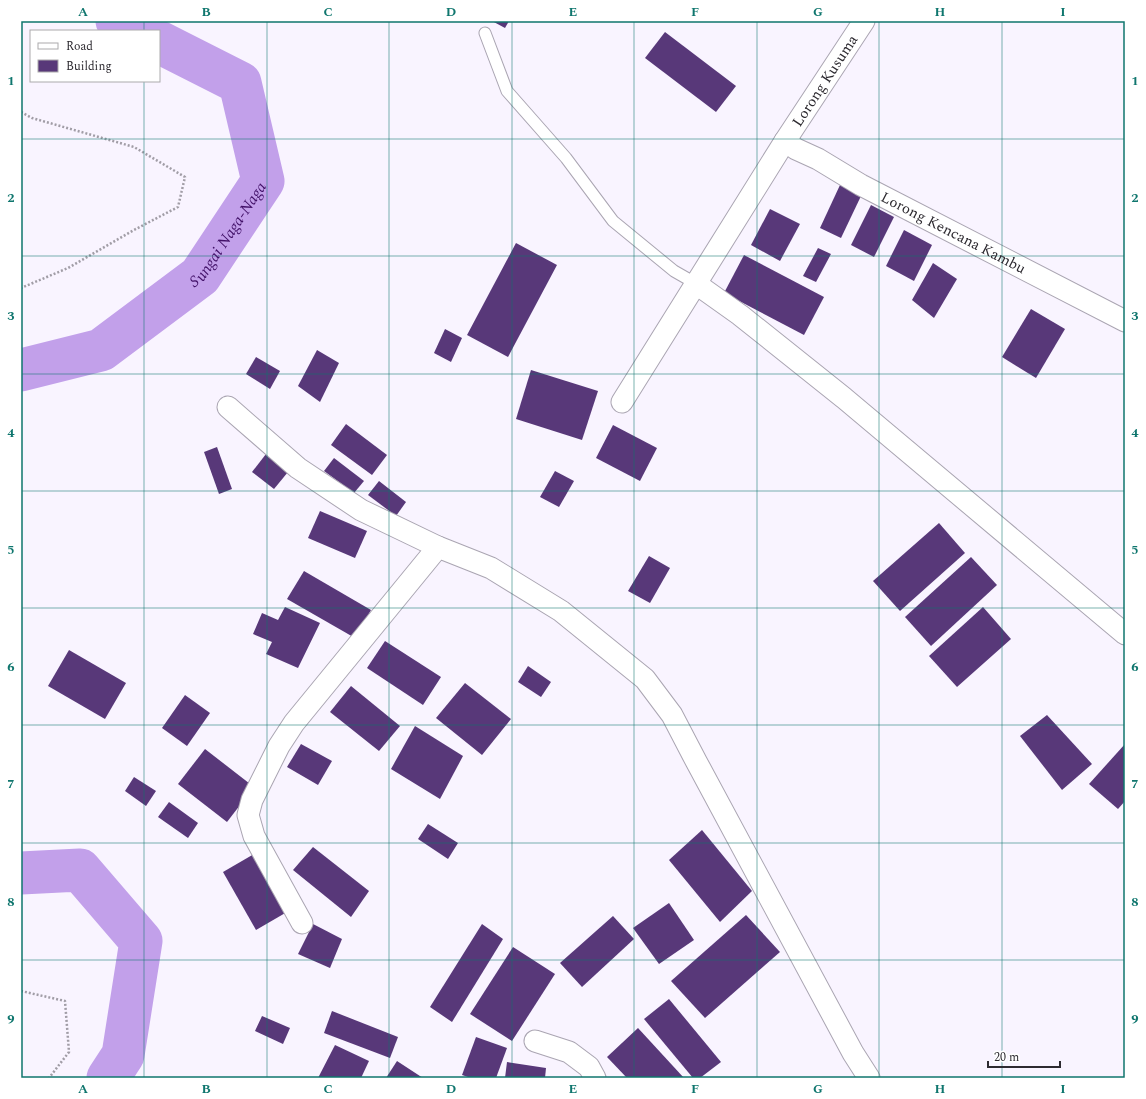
<svg xmlns="http://www.w3.org/2000/svg" width="1146" height="1099" font-family="Spectral,serif">
<style>
.lines{fill:none;stroke-linecap:round;stroke-linejoin:round}
.river{stroke:#c2a0ea;stroke-width:43}
.building{fill:#583879}
.lane-casing{stroke:#aaa5b2;stroke-width:13}
.street-casing{stroke:#aaa5b2;stroke-width:23}
.path{stroke:#a19da6;stroke-width:2.5;stroke-dasharray:2 2;stroke-linecap:butt}
.lane{stroke:#fff;stroke-width:11}
.street{stroke:#fff;stroke-width:21}
.grid{fill:none;stroke:#0f766e;stroke-width:1;stroke-opacity:0.55}
.labels{text-anchor:middle;stroke-width:4;stroke-linejoin:round;paint-order:stroke}
.street-label{font-size:15px;fill:#2d2a30;stroke:#fff}
.water-label{font-size:16px;font-style:italic;fill:#421168;stroke:#fff}
.neatline{fill:none;stroke:#0f766e;stroke-width:1.5}
.grid-label{font-size:13px;text-anchor:middle;font-weight:bold;fill:#0f766e}
</style>
<rect width="100%" height="100%" fill="#f9f4ff"/>
<g class="lines">
<g class="river">
<polyline points="117,21 137,31"/>
<path id="s1" d="M 21,370 L 101,350 L 200,276 L 263,181 L 240,83 L 159,42"/>
<polyline points="21,873 80,870 141,941 123,1055 108,1078"/>
</g>
</g>
<g class="building">
<polygon points="492,21 509,21 505,28"/>
<polygon points="665,32 736,86 716,112 645,58"/>
<polygon points="840,185 861,196 841,238 820,228"/>
<polygon points="871,205 894,217 874,257 851,245"/>
<polygon points="770,209 800,224 780,261 751,245"/>
<polygon points="904,230 932,245 914,281 886,266"/>
<polygon points="516,243 557,265 508,357 467,335"/>
<polygon points="818,248 831,254 816,282 803,276"/>
<polygon points="744,255 824,297 804,335 724,293"/>
<polygon points="933,263 957,279 934,318 912,300"/>
<polygon points="1031,309 1065,329 1036,378 1002,357"/>
<polygon points="445,329 462,338 451,362 434,353"/>
<polygon points="317,350 339,363 320,402 298,386"/>
<polygon points="256,357 280,371 270,389 246,374"/>
<polygon points="531,370 598,391 582,440 516,419"/>
<polygon points="346,424 387,455 372,475 331,445"/>
<polygon points="613,425 657,448 640,481 596,458"/>
<polygon points="217,447 232,489 219,494 204,452"/>
<polygon points="266,454 288,472 274,489 252,472"/>
<polygon points="334,458 364,481 354,493 324,471"/>
<polygon points="555,471 574,481 559,507 540,497"/>
<polygon points="379,481 406,502 396,516 368,495"/>
<polygon points="320,511 367,531 355,558 308,538"/>
<polygon points="939,523 965,553 900,611 873,581"/>
<polygon points="649,556 670,568 650,603 628,591"/>
<polygon points="971,557 997,585 931,646 905,617"/>
<polygon points="304,571 371,610 355,638 287,599"/>
<polygon points="285,607 320,623 298,668 266,654 272,642 253,634 262,613 278,620"/>
<polygon points="983,607 1011,639 957,687 929,656"/>
<polygon points="385,641 441,677 423,705 367,668"/>
<polygon points="69,650 126,683 105,719 48,686"/>
<polygon points="528,666 551,682 541,697 518,682"/>
<polygon points="465,683 511,719 482,755 436,718"/>
<polygon points="351,686 400,726 379,751 330,712"/>
<polygon points="185,695 210,713 187,746 162,728"/>
<polygon points="1047,715 1092,764 1062,790 1020,736"/>
<polygon points="415,726 463,756 440,799 391,769"/>
<polygon points="301,744 332,761 318,785 287,767"/>
<polygon points="1125,744 1125,801 1118,809 1089,784"/>
<polygon points="205,749 254,787 227,822 178,784"/>
<polygon points="134,777 156,791 146,806 125,791"/>
<polygon points="169,802 198,823 188,838 158,817"/>
<polygon points="428,824 458,843 448,859 418,839"/>
<polygon points="702,830 752,891 720,922 669,860"/>
<polygon points="313,847 369,891 351,917 293,870"/>
<polygon points="254,854 287,912 256,930 223,872"/>
<polygon points="669,903 694,940 659,964 633,928"/>
<polygon points="746,915 780,952 705,1018 671,981"/>
<polygon points="613,916 634,939 582,987 560,963"/>
<polygon points="313,924 342,939 330,968 298,954"/>
<polygon points="482,924 503,939 452,1022 430,1007"/>
<polygon points="513,947 555,974 512,1041 470,1014"/>
<polygon points="669,999 721,1062 700,1078 693,1078 644,1019"/>
<polygon points="332,1011 398,1037 390,1058 324,1033"/>
<polygon points="262,1016 290,1028 283,1044 255,1031"/>
<polygon points="638,1028 684,1078 627,1078 607,1057"/>
<polygon points="476,1037 507,1048 496,1078 471,1078 462,1075"/>
<polygon points="335,1045 369,1061 361,1078 318,1078"/>
<polygon points="397,1061 423,1078 386,1078"/>
<polygon points="507,1062 546,1068 545,1078 505,1078"/>
</g>
<g class="lines">
<defs>
<polyline id="lane" points="485,33 507,91 566,158 613,221 674,271 695,283"/>
<g id="street">
<path id="s2" d="M 785,141 L 796,149 L 818,159 L 861,185 L 1125,321"/>
<polyline points="695,283 740,315 844,398 1125,634"/>
<path id="s3" d="M 622,402 L 785,141 L 864,21"/>
<polyline points="228,407 298,468 361,510 438,547"/>
<polyline points="302,923 254,836 248,815 252,800 279,746 294,723 438,547 491,568 561,611 645,679 672,715 696,761 853,1053 869,1078"/>
<polyline points="535,1041 569,1052 589,1067 595,1078"/>
</g>
</defs>
<use href="#lane" class="lane-casing"/>
<use href="#street" class="street-casing"/>
<g class="path">
<polyline points="21,112 32,118 134,147 185,177 178,207 134,230 68,268 21,288"/>
<polyline points="21,991 65,1001 69,1052 49,1078"/>
</g>
<use href="#lane" class="lane"/>
<use href="#street" class="street"/>
</g>
<path class="grid" d="M 144,21 L 144,31M 267,21 L 267,1078M 389,21 L 389,1078M 512,21 L 512,1078M 634,21 L 634,1078M 757,21 L 757,1078M 879,21 L 879,1078M 1002,21 L 1002,1078M 144,81 L 144,1078M 21,139 L 1125,139M 21,256 L 1125,256M 21,374 L 1125,374M 21,491 L 1125,491M 21,608 L 1125,608M 21,725 L 1125,725M 21,843 L 1125,843M 21,960 L 1125,960"/>
<g class="labels">
<g class="street-label">
<text dy="5" stroke="none"><textPath href="#s3" startOffset="380">Lorong Kusuma</textPath></text>
<text dy="5" stroke="none"><textPath href="#s2" startOffset="192">Lorong Kencana Kambu</textPath></text>
</g>
<g class="water-label">
<text dy="6" stroke="none"><textPath href="#s1" startOffset="256">Sungai Naga-Naga</textPath></text>
</g>
</g>
<rect width="1146" height="1099" fill="none" stroke="#ffffff" stroke-width="44"/>
<rect x="30" y="30" width="130" height="52" fill="#ffffff" stroke="#abaaac"/>
<rect x="38" y="43" width="20" height="6" fill="#ffffff" stroke="#abaaac"/>
<text x="66" y="50" font-size="12" fill="#2d2a30">Road</text>
<rect x="38" y="60" width="20" height="12" fill="#583879" stroke="#abaaac"/>
<text x="66" y="70" font-size="12" fill="#2d2a30">Building</text>
<path d="M988 1061v6h72v-6" fill="none" stroke="#2d2a30" stroke-width="2"/>
<text x="994" y="1061" font-size="12" fill="#2d2a30" stroke="#ffffff" stroke-width="3" paint-order="stroke">20 m</text>
<rect x="22" y="22" width="1102" height="1055" class="neatline"/>
<g class="grid-label">
<text x="83" y="16">A</text>
<text x="206" y="16">B</text>
<text x="328" y="16">C</text>
<text x="451" y="16">D</text>
<text x="573" y="16">E</text>
<text x="695" y="16">F</text>
<text x="818" y="16">G</text>
<text x="940" y="16">H</text>
<text x="1063" y="16">I</text>
<text x="11" y="85">1</text>
<text x="1135" y="85">1</text>
<text x="11" y="202">2</text>
<text x="1135" y="202">2</text>
<text x="11" y="320">3</text>
<text x="1135" y="320">3</text>
<text x="11" y="437">4</text>
<text x="1135" y="437">4</text>
<text x="11" y="554">5</text>
<text x="1135" y="554">5</text>
<text x="11" y="671">6</text>
<text x="1135" y="671">6</text>
<text x="11" y="788">7</text>
<text x="1135" y="788">7</text>
<text x="11" y="906">8</text>
<text x="1135" y="906">8</text>
<text x="11" y="1023">9</text>
<text x="1135" y="1023">9</text>
<text x="83" y="1093">A</text>
<text x="206" y="1093">B</text>
<text x="328" y="1093">C</text>
<text x="451" y="1093">D</text>
<text x="573" y="1093">E</text>
<text x="695" y="1093">F</text>
<text x="818" y="1093">G</text>
<text x="940" y="1093">H</text>
<text x="1063" y="1093">I</text>
</g>
</svg>
